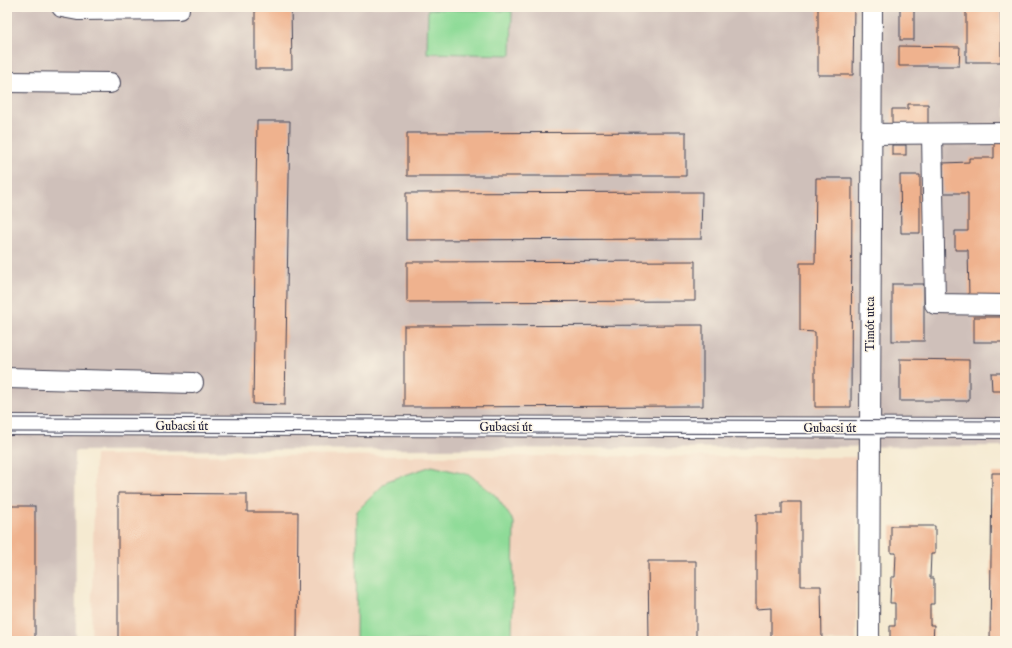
<svg xmlns="http://www.w3.org/2000/svg" width="1012" height="648" font-family="'IM FELL English',serif">
<style>
.built{fill:#f2d4be}
.industrial{fill:#cfc0ba}
.green{fill:#8fdb98;stroke:#587e6a}
.building{fill:#efb28e}
.lines{fill:none;stroke-linecap:round;stroke-linejoin:round}
.minor-casing{stroke:#424052;stroke-width:22}
.minor{stroke:#fff;stroke-width:20}
.tram{stroke:#22223b;stroke-width:1}
.labels{text-anchor:middle;stroke-width:3;stroke-linejoin:round;paint-order:stroke}
.street-label{font-size:12px;fill:#22223b;stroke:#fcf5e5}
</style>
<rect width="100%" height="100%" fill="#fcf5e5"/>
<filter id="ink" filterUnits="userSpaceOnUse"><feTurbulence type="fractalNoise" baseFrequency=".025" numOctaves="2"/><feDisplacementMap in="SourceGraphic" scale="8" xChannelSelector="R" yChannelSelector="G"/><feConvolveMatrix kernelMatrix="1 2 1 2 8 2 1 2 1" color-interpolation-filters="sRGB"/></filter>
<filter id="wash" filterUnits="userSpaceOnUse"><feTurbulence type="fractalNoise" baseFrequency=".012" numOctaves="4" result="noise"/><feDisplacementMap in="SourceGraphic" scale="16" xChannelSelector="R" yChannelSelector="G"/><feGaussianBlur stdDeviation="0.9" result="paint"/><feColorMatrix in="noise" values="0 0 0 0 0 0 0 0 0 0 0 0 0 0 0 0 0 1.4 0 .05"/><feComposite in="paint" operator="in"/></filter>
<g filter="url(#wash)">
<rect width="100%" height="100%" fill="#f5ead1"/>
<polygon class="built" points="95,455 858,457 856,641 91,641"/>
<polygon class="industrial" points="7,7 1005,7 1005,446 75,451 76,641 7,641"/>
<g class="green">
<polygon points="428,9 512,11 511,55 427,53"/>
<polygon points="432,466 470,475 496,496 514,522 512,641 356,641 357,511 387,481"/>
</g>
<g id="blocks">
<g class="building">
<polygon points="255,7 291,7 292,69 255,69"/>
<polygon points="459,7 496,7 496,9 459,8"/>
<polygon points="818,7 854,7 853,75 818,75"/>
<rect x="900" y="7" width="14" height="33"/>
<rect x="966" y="7" width="35" height="55"/>
<polygon points="899,46 960,47 959,66 899,66"/>
<polygon points="908,104 928,104 928,125 892,124 892,109 908,109"/>
<polygon points="257,121 290,121 285,405 253,404"/>
<polygon points="686,132 686,176 407,176 407,133"/>
<polygon points="994,142 1005,142 1005,297 969,297 968,250 955,250 955,231 968,231 968,193 943,193 943,163 969,162 969,158 994,158"/>
<rect x="892" y="145" width="14" height="10"/>
<polygon points="900,175 920,175 920,233 901,233"/>
<polygon points="816,178 852,178 851,407 815,407 815,332 800,331 800,263 815,263"/>
<polygon points="702,192 701,239 406,240 406,193"/>
<polygon points="695,261 695,301 407,302 407,262"/>
<rect x="892" y="284" width="32" height="57"/>
<rect x="974" y="317" width="31" height="25"/>
<polygon points="703,325 703,406 404,407 404,326"/>
<polygon points="900,359 969,360 969,401 900,401"/>
<polygon points="991,373 1005,373 1005,391 992,391"/>
<polygon points="992,473 1005,473 1005,641 990,641"/>
<polygon points="118,493 247,494 247,512 298,512 297,641 118,641"/>
<polygon points="782,502 801,502 801,586 821,586 822,641 771,641 771,608 756,609 756,514 782,514"/>
<rect x="7" y="506" width="28" height="135"/>
<polygon points="891,526 935,526 935,554 931,554 930,578 934,578 934,604 930,604 930,625 934,625 933,641 890,641 890,626 895,626 895,603 890,603 891,577 895,577 896,553 891,553"/>
<polygon points="648,561 696,561 696,641 649,641"/>
</g>
</g>
</g>
<g filter="url(#ink)">
<use href="#blocks" fill-opacity="0" stroke="#424052" stroke-width="1"/>
<g class="lines">
<defs>
<g id="minor">
<polyline points="62,7 78,10 179,9"/>
<polyline points="7,82 110,83"/>
<polyline points="871,134 1005,133"/>
<polyline points="932,134 935,304 1005,305"/>
<polyline points="7,378 193,383"/>
<polyline points="7,425 1005,428"/>
<polyline points="869,641 872,7"/>
</g>
</defs>
<use href="#minor" class="minor-casing"/>
<use href="#minor" class="minor"/>
<g class="tram">
<polyline points="7,418 1005,421"/>
<polyline points="7,432 1005,434"/>
</g>
</g>
</g>
<g class="labels">
<g class="street-label">
<text transform="translate(870 324) rotate(-90)" y="4">Timót utca</text>
<text x="182" y="430">Gubacsi út</text>
<text x="506" y="431">Gubacsi út</text>
<text x="830" y="432">Gubacsi út</text>
</g>
</g>
<rect width="1012" height="648" fill="none" stroke="#fcf5e5" stroke-width="24"/>
</svg>
